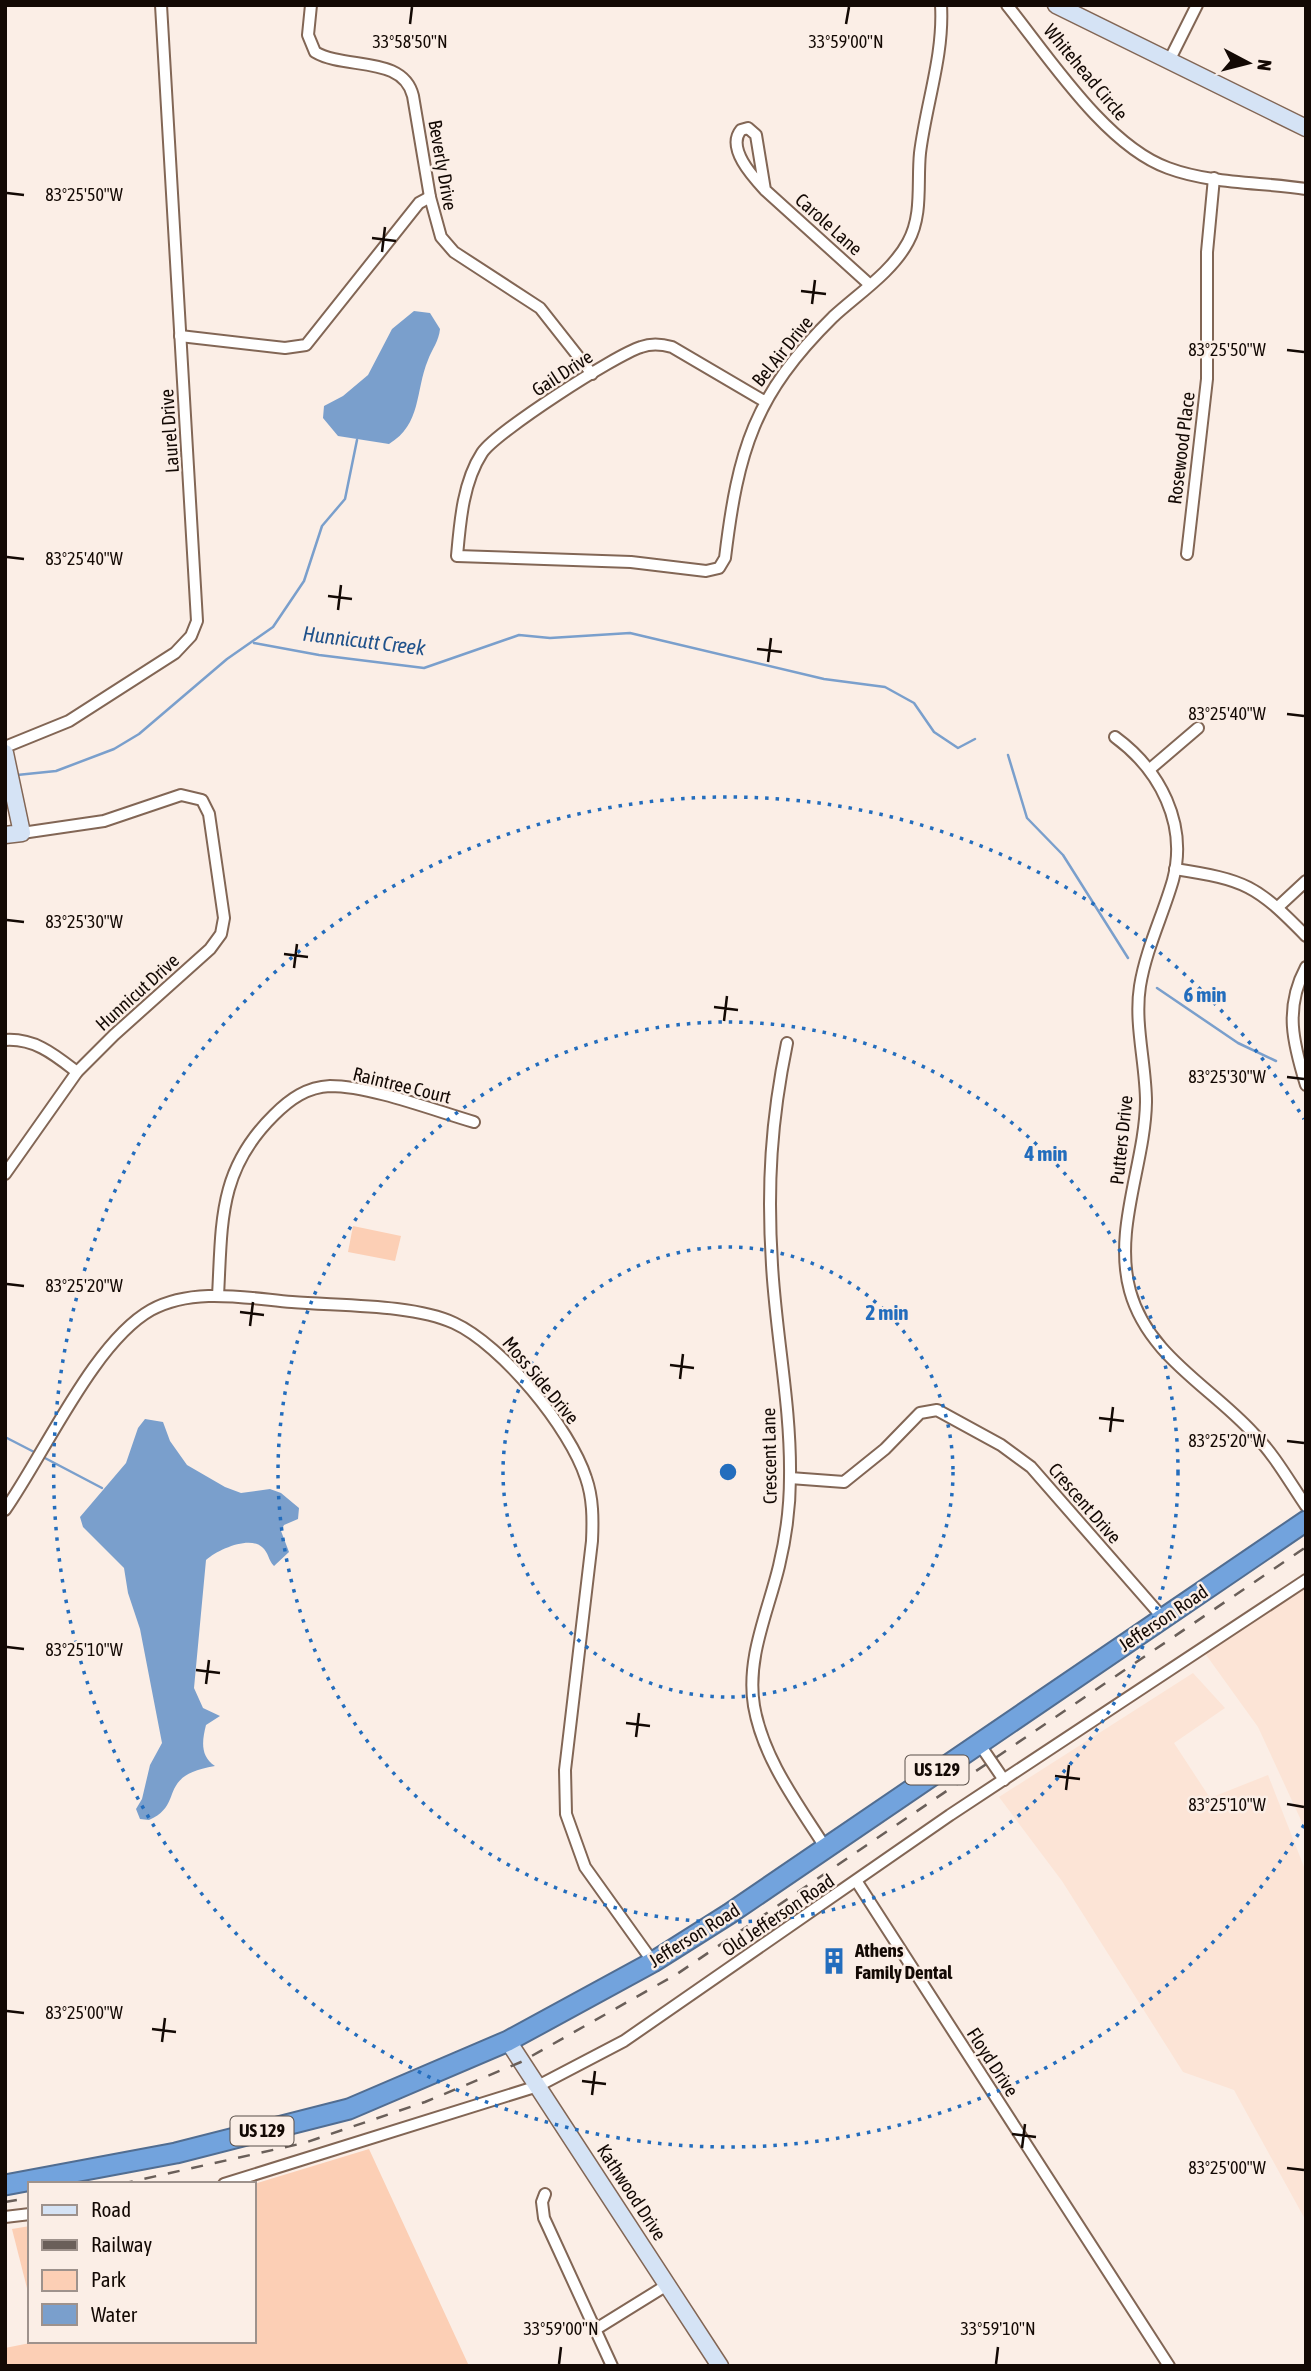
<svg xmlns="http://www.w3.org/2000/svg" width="1311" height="2371" font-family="'Asap Condensed',sans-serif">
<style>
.built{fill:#fce4d6}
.green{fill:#fccfb5}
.water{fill:#7a9fcc}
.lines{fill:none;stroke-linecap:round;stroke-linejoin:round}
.stream{stroke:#7a9fcc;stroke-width:2.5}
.street-casing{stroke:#826655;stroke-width:14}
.secondary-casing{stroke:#826655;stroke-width:19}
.highway-casing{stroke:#516d91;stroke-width:23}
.street{stroke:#fff;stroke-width:10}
.secondary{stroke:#d5e3f5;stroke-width:16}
.highway{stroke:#72a3dd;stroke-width:19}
.rail{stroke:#6a5f59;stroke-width:2.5;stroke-dasharray:12 12;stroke-linecap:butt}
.ticks{fill:none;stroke:#130904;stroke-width:2.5}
.ring{fill:none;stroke:#236dbd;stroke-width:3.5;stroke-dasharray:3.5 7}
.labels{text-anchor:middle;stroke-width:5;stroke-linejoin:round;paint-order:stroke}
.shield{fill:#fbeee6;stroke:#594e48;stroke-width:2}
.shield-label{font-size:18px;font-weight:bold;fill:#130904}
.street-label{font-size:19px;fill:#130904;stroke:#fbeee6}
.poi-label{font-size:19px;font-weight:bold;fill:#130904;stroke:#fbeee6;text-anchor:start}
.water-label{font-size:21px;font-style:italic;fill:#20528b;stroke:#fbeee6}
.ticks-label{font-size:18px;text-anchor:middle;fill:#130904;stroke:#fbeee6;stroke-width:5;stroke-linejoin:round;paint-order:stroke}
.centre{fill:#236dbd;stroke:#fbeee6;stroke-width:3.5}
.ring-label{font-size:21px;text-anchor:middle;font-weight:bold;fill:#236dbd;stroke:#fbeee6;stroke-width:5;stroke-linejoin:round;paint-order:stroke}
</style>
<rect width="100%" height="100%" fill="#fbeee6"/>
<g class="built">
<polygon points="1306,1587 1306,1831 1258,1727 1204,1652"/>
<polygon points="1193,1673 1225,1708 1174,1743 1210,1798 1268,1775 1306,1872 1306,2221 1234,2090 1183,2072 1062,1881 999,1797"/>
</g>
<g class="green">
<polygon points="353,1226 401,1236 395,1261 348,1252"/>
<polygon points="369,2149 469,2366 5,2366 5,2348 40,2341 254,2341 254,2184"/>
<polygon points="30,2226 30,2300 12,2229"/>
</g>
<g class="water">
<path d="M 414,311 L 430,313 L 440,329 C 439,341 432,349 428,360 C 415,391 422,424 389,444 L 338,436 L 323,418 L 324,406 L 343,396 L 368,375 L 392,329 Z"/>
<path d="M 145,1419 L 163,1422 L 170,1441 L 187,1465 L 225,1487 L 241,1493 L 270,1489 L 281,1493 L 299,1508 L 298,1519 L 284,1525 L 281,1531 L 289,1552 L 274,1566 C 268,1560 269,1553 262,1547 C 249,1536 219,1549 206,1560 L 194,1688 L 203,1708 L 220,1716 L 206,1725 C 202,1741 200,1756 215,1766 C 155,1776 186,1804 149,1820 L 140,1819 L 136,1809 L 142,1799 L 150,1765 L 162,1743 L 140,1629 L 128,1593 L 124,1568 L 83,1527 L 80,1517 L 126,1463 L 138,1428 Z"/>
</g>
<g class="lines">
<g class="stream">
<polyline points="254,643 319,655 424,668 519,635 550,638 630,633 824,679 885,687 914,703 934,732 958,748 975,739"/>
<polyline points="1008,755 1027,818 1063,855 1128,958"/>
<polyline points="17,775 56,771 114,749 139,734 227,659 273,627 304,581 322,526 345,499 357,440"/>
<polyline points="1157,988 1238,1043 1276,1061"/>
<polyline points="5,1437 38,1454"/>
<polyline points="43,1457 102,1488"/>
</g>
<defs>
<g id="street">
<path d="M 311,5 L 308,35 L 315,52 C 345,70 403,55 413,96 L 430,197 L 441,237 L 454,252 L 540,308 L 592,374"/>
<path d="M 1007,5 C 1048,56 1106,146 1168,168 C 1211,184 1261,182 1306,189"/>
<polyline points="1169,61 1197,5"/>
<path d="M 765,190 C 753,177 726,148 741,130 L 748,128 L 756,135 L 765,190 L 869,284"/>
<polyline points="180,336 285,348 306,345 419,203 430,197"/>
<path d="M 764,401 L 672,347 C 661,344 652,343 641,347 C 615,355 496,432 482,453 C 463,482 460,522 457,556 L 631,562 L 706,571 L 719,568 L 725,558 C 738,450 754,395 833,317 C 858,294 892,272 908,242 C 923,215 917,182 920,153 C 926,104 944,55 941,5"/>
<polyline points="1187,554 1207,379 1207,252 1214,178"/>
<path d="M 1115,737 C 1160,770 1188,824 1173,880 C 1163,915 1146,949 1140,986 C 1134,1024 1146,1064 1146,1102 C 1145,1164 1113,1229 1130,1291 C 1148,1356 1210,1386 1253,1433 C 1274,1454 1289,1481 1306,1506"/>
<polyline points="5,747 69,721 175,653 191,636 197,621 161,5"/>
<polyline points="1150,769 1198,728"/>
<path d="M 1175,869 C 1246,880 1256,885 1306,936"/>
<polyline points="1278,907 1306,881"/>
<path d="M 5,1040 C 35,1038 55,1055 77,1072"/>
<path d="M 787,1043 C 771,1120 767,1186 772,1265 C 776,1336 791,1405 790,1477 C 790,1507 786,1537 779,1566 C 768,1612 746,1658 754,1706 C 763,1758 797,1803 825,1847"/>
<path d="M 1306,1085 C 1293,1043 1284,1008 1306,967"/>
<polyline points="5,1174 77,1072 114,1035 210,949 221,934 224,918 209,814 202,800 181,795 104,821 22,833"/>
<path d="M 218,1296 C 222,1222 218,1170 274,1115 C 290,1099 307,1087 330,1086 C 371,1086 433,1110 474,1122"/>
<polyline points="790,1478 844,1482 885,1449 920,1413 937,1410 1001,1445 1031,1467 1163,1618"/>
<path d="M 5,1510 C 45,1453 94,1342 151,1310 C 193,1287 246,1298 292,1302 C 339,1306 413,1304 454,1323 C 502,1345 570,1428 586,1478 C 593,1498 593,1519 592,1541 L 565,1770 L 566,1814 L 585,1867 L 653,1962"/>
<polyline points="978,1742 1004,1780"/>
<polyline points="857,1882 1169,2366"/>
<polyline points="224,2184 538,2086 624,2041 950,1815 1306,1580"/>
<polyline points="545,2194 542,2202 544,2218 612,2366"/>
<polyline points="5,2217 30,2214"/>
<polyline points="596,2329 667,2285"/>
</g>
<g id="secondary">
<polyline points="1056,5 1306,128"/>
<polyline points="5,753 22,833 5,835"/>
<polyline points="508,2041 720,2366"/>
</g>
<polyline id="highway" points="5,2185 176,2153 349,2109 508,2041 653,1962 729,1914 1306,1521"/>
</defs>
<use href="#street" class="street-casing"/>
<use href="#secondary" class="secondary-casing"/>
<use href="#highway" class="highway-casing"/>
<use href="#street" class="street"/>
<use href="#secondary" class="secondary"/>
<use href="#highway" class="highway"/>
<g class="rail">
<polyline points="121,2184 304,2143 425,2102 521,2062 677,1974 1306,1547"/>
<polyline points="5,2202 30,2198"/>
</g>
</g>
<path class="ticks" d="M 410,24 L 412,7M 846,24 L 849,7M 7,193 L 24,195M 372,238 L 396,241M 382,252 L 385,227M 801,291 L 826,294M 812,304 L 815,280M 1287,350 L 1304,352M 7,557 L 24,559M 328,596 L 352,599M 338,610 L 341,585M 757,649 L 782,652M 768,662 L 771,638M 1287,714 L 1304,716M 7,920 L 24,922M 284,954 L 308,957M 294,968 L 297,944M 714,1007 L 738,1010M 724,1021 L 727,996M 1287,1077 L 1304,1079M 7,1284 L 24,1286M 240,1312 L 264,1315M 250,1326 L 253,1302M 670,1365 L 694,1368M 680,1379 L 683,1354M 1099,1418 L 1124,1421M 1110,1432 L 1113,1407M 1287,1441 L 1304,1443M 7,1647 L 24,1649M 196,1670 L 220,1673M 206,1684 L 209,1660M 626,1723 L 650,1726M 636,1737 L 639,1713M 1055,1776 L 1080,1779M 1066,1790 L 1069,1765M 1287,1804 L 1304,1807M 7,2011 L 24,2013M 152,2029 L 176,2032M 162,2042 L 165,2018M 582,2081 L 606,2084M 592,2095 L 595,2071M 1012,2134 L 1036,2137M 1022,2148 L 1025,2124M 1287,2168 L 1304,2170M 559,2364 L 561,2347M 996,2364 L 998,2347"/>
<g class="ring">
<circle cx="728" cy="1472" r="225"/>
<circle cx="728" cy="1472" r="450"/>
<path d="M1304 1825A675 675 0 1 1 1304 1119"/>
</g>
<defs>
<symbol id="building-bare" viewBox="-9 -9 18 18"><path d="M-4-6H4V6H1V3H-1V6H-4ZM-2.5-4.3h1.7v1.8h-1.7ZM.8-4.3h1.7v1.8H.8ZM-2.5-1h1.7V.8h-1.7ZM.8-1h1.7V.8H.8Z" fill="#236dbd" stroke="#fbeee6" stroke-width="2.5" paint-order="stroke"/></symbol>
</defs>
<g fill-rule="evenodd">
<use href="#building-bare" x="815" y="1942" width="38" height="38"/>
</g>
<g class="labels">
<g class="shield">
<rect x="905.5" y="1755.5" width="63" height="29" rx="5"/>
<rect x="230.5" y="2116.5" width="63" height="29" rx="5"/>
</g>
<g class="shield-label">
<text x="937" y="1776">US 129</text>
<text x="262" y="2137">US 129</text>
</g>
<g class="street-label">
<text transform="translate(1086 72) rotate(50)" y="7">Whitehead Circle</text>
<text transform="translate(443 165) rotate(80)" y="7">Beverly Drive</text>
<text transform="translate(829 224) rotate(42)" y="7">Carole Lane</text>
<text transform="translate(782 351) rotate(-51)" y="7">Bel Air Drive</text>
<text transform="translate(562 373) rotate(-33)" y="7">Gail Drive</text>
<text transform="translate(169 431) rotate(-94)" y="7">Laurel Drive</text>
<text transform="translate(1181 448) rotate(-83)" y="7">Rosewood Place</text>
<text transform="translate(137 992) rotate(-42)" y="7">Hunnicut Drive</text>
<text transform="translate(402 1085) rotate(14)" y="7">Raintree Court</text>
<text transform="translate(1121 1140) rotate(-84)" y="7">Putters Drive</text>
<text transform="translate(541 1380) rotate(50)" y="7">Moss Side Drive</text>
<text transform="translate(769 1456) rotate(-91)" y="7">Crescent Lane</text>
<text transform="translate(1085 1503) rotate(49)" y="7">Crescent Drive</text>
<text transform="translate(1163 1618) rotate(-34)" y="7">Jefferson Road</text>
<text transform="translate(778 1915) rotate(-34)" y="7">Old Jefferson Road</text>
<text transform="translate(694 1935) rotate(-32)" y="7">Jefferson Road</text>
<text transform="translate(993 2062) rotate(57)" y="7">Floyd Drive</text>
<text transform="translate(632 2192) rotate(57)" y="7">Kathwood Drive</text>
</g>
<g class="poi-label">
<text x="855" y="1957">Athens<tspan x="855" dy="22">Family Dental</tspan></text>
</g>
<g class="water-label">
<text transform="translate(364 641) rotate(7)" y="7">Hunnicutt Creek</text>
</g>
</g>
<g class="ticks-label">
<text x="410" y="48">33°58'50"N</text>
<text x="846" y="48">33°59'00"N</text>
<text x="84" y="201">83°25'50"W</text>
<text x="1227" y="356">83°25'50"W</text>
<text x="84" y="565">83°25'40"W</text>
<text x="1227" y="720">83°25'40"W</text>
<text x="84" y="928">83°25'30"W</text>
<text x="1227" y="1083">83°25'30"W</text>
<text x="84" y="1292">83°25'20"W</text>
<text x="1227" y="1447">83°25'20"W</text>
<text x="84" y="1656">83°25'10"W</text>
<text x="1227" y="1811">83°25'10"W</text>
<text x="84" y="2019">83°25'00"W</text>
<text x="1227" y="2174">83°25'00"W</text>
<text x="561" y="2335">33°59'00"N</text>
<text x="998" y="2335">33°59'10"N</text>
</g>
<circle cx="728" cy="1472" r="10" class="centre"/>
<g class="ring-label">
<text x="1205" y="1002">6 min</text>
<text x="1046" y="1161">4 min</text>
<text x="887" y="1320">2 min</text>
</g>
<rect width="1311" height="2371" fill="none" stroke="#130904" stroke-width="14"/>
<rect x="28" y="2182" width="228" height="161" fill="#fbeee6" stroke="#9e928c" stroke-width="2"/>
<rect x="42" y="2205" width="35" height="10" fill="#d5e3f5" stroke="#9e928c" stroke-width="2"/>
<text x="91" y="2217" font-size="21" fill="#130904">Road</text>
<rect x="42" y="2240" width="35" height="10" fill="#6a5f59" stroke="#9e928c" stroke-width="2"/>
<text x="91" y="2252" font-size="21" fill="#130904">Railway</text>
<rect x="42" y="2270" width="35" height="21" fill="#fccfb5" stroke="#9e928c" stroke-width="2"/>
<text x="91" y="2287" font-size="21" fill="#130904">Park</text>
<rect x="42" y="2304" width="35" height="21" fill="#7a9fcc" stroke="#9e928c" stroke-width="2"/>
<text x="91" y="2322" font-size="21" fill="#130904">Water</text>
<g transform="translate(1248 63) rotate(97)" stroke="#fbeee6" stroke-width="5" paint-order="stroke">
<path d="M0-5L12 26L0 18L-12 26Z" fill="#130904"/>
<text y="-10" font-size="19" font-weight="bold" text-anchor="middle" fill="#130904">N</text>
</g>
</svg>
